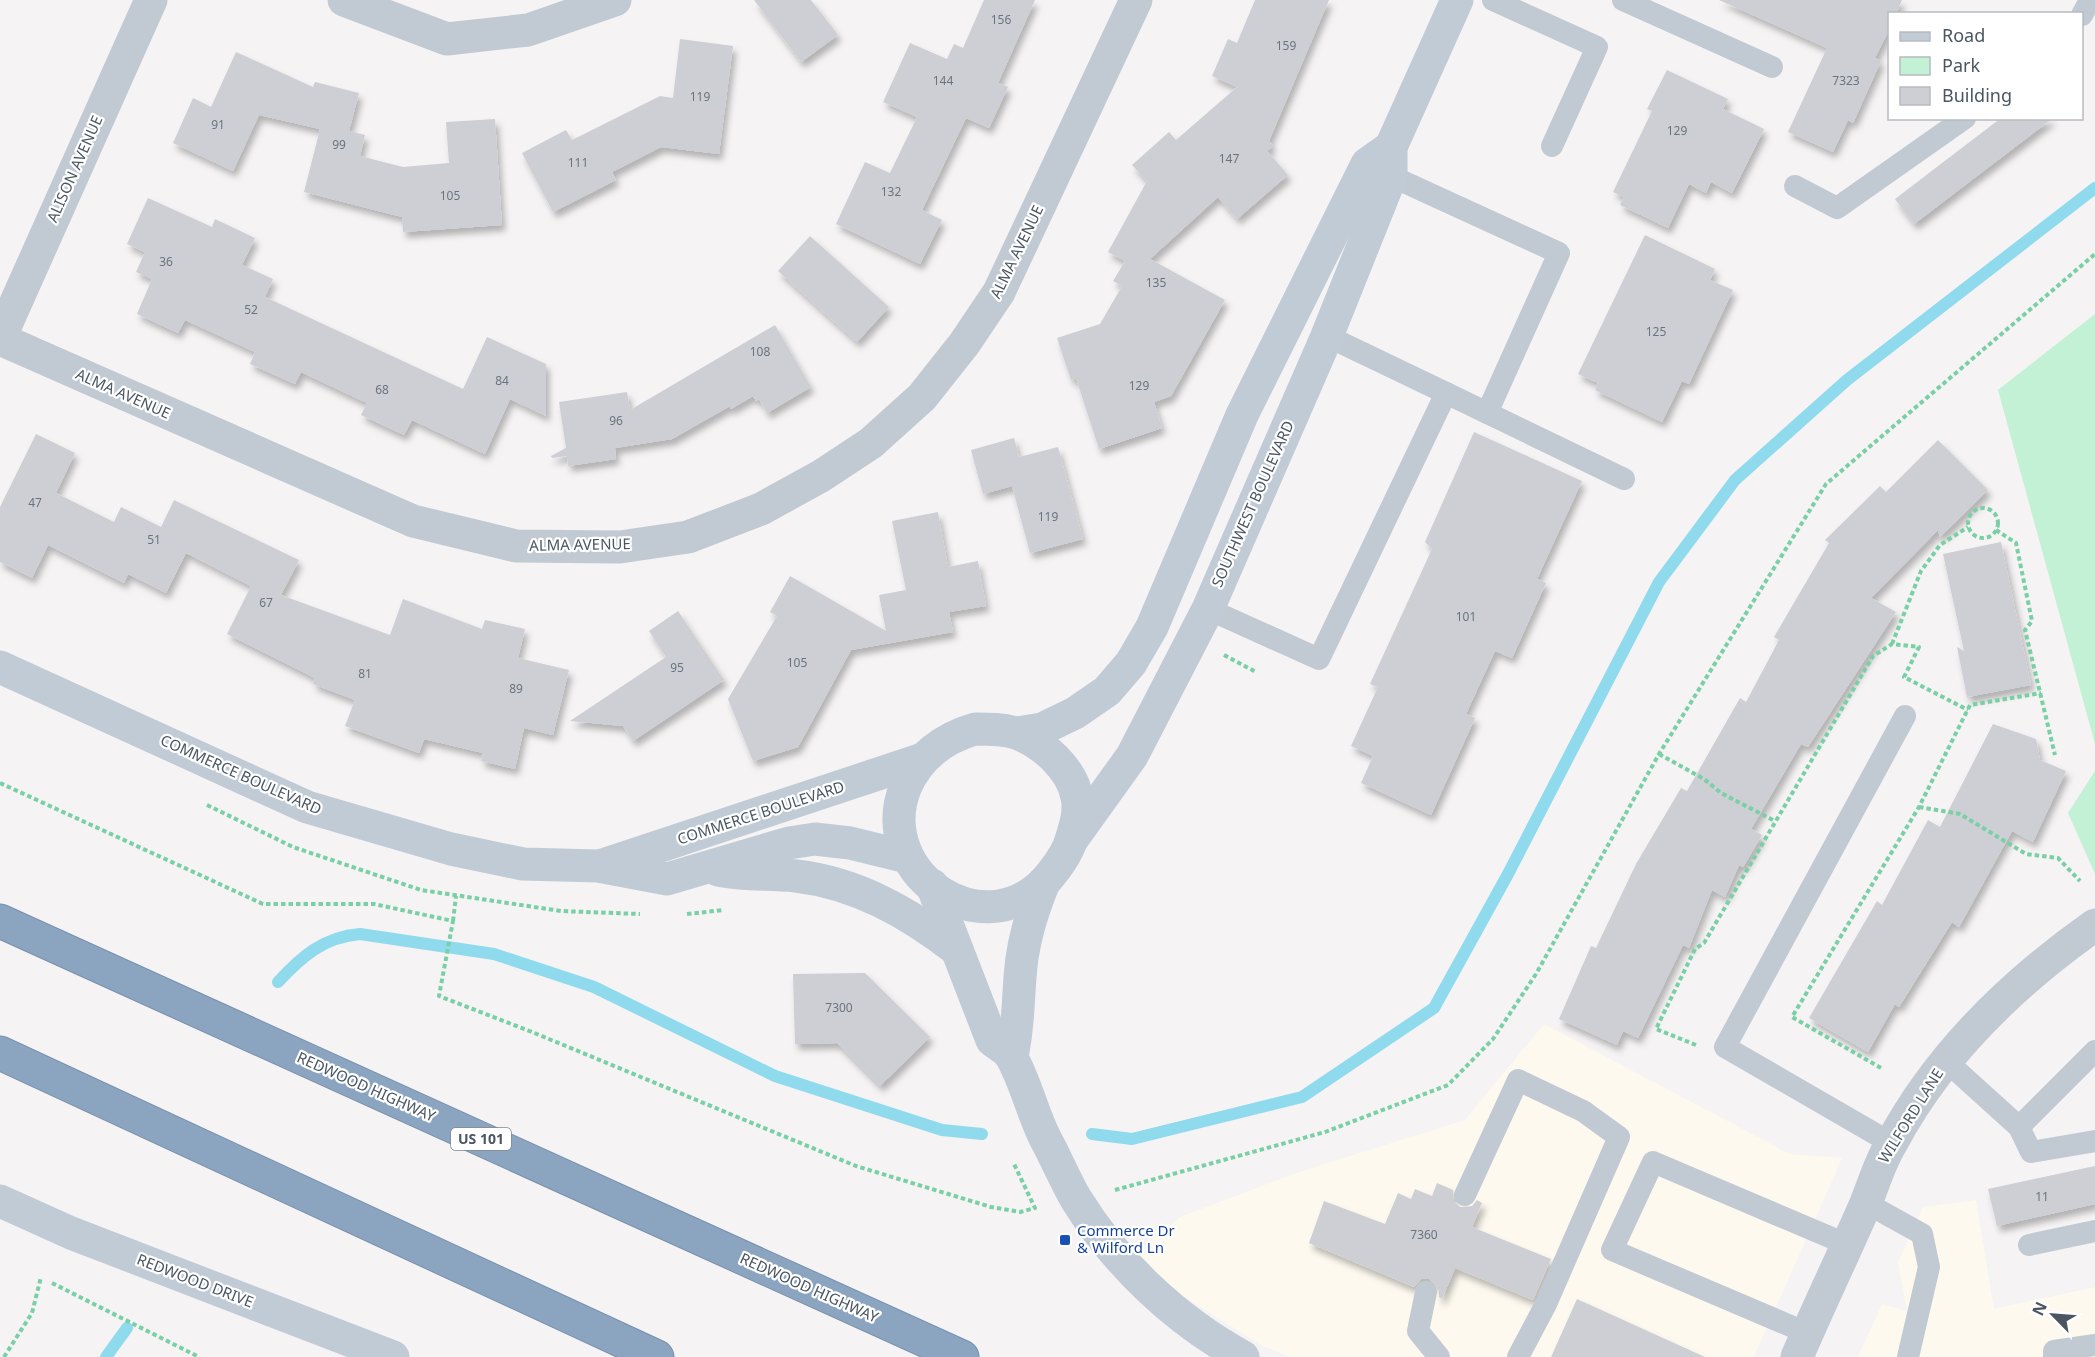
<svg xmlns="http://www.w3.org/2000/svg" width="2095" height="1357" font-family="'Noto Sans',sans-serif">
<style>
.commercial{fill:#fdf9ef}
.green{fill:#c3f1d5}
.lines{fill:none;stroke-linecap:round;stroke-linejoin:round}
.stream{stroke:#90daee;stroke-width:12}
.building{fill:#cdcfd5;filter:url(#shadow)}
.highway-casing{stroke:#7690ad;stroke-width:35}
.path{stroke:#7ad0a6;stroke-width:4;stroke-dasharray:4.5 3;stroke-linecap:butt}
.lane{stroke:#c1cad2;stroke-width:22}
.street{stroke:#c1cad2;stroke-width:33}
.secondary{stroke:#c1cbd6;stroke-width:33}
.highway{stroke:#8ba5c1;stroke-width:33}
.transit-dot{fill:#1a4fb4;stroke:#fff;stroke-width:2}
.labels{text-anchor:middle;stroke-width:4.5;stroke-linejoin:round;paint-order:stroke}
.number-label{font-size:12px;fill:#6b747e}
.shield{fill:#fff;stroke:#808990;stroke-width:1.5}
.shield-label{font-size:14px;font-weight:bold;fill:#4a5661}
.street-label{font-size:15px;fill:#4a5661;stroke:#fff}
.transit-label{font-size:15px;fill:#164399;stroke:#fff;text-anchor:start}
</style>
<defs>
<filter id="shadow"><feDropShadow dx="3.5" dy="6" stdDeviation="3" flood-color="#0004"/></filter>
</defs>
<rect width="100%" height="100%" fill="#f5f3f3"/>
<g class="commercial">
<polygon points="1544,1024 1790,1154 1842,1158 1754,1357 1290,1357 1263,1346 1127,1261 1180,1217 1296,1173 1465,1120"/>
<polygon points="1976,1200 1994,1309 2095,1287 2095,1357 1858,1357 1882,1304 1907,1311 1898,1262 1923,1207"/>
</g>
<g class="green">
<polygon points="2095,314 2095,744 1998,390"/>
<polygon points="2095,771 2095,874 2068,813"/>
</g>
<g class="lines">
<g class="stream">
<path d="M 278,982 C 302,956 324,937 360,934 L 494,954 L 594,987 L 775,1076 L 942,1130 L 982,1134"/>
<polyline points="1092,1134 1132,1139 1302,1097 1434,1008 1508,874 1659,582 1735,480 1847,380 2095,188"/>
<polyline points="106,1357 127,1328"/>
</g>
</g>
<g class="building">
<polygon points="754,0 811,0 838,35 801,62"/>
<polygon points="984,0 1035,0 998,83 1008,87 989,128 966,118 922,210 942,220 920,264 836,224 865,162 890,173 917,117 883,102 910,43 947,59 954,44 963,48"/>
<polygon points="1255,0 1329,0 1269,141 1273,146 1267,151 1288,175 1237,219 1218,197 1150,259 1225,300 1171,396 1154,402 1162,428 1099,449 1076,378 1071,380 1057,338 1100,324 1122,286 1113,281 1125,261 1108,252 1147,181 1132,165 1169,132 1176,140 1237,87 1212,76 1228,39 1237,43"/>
<polygon points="1719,0 1902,0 1896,14 1890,14 1890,28 1875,58 1881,61 1853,123 1848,120 1833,152 1788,132 1827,48"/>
<polygon points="680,39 733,46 719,154 661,147 612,172 616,180 553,212 522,153 566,130 572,140 660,96 673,98"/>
<polygon points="236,52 313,87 315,82 359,93 349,131 365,135 360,156 403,167 449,163 446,122 495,119 502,225 403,232 402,217 304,192 320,129 259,115 233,171 173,143 193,98 211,107"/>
<polygon points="1667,70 1728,99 1723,109 1764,129 1732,193 1711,182 1706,193 1689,184 1668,228 1620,205 1624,197 1613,192 1652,111 1647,109"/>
<polygon points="2001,118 2053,118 1914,224 1895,199"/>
<polygon points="148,198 212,227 215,219 255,238 242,265 273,279 265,297 463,389 487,337 546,364 546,416 510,399 485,454 412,420 404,435 361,415 367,403 301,372 295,384 250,364 255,352 185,320 178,333 137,314 152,279 136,272 145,252 127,244"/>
<polygon points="1645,235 1715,269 1710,280 1733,290 1689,384 1682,381 1662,422 1595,390 1598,383 1578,374"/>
<polygon points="810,236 889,307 857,342 778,271"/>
<polygon points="775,325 811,387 767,413 759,399 756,401 753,396 731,409 730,406 672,439 615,448 616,459 568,466 567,456 552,458 551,456 566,448 559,402 627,392 630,410"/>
<polygon points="1474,432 1582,481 1537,579 1546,583 1512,658 1495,651 1466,714 1475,718 1431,815 1361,783 1373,756 1351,746 1378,687 1370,684 1432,549 1425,542"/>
<polygon points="36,434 75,453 56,493 114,522 121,507 161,527 174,500 299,560 281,595 390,635 403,599 482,629 485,620 525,629 518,658 569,670 553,735 524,728 515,769 481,761 483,753 424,739 419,753 345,726 355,700 313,684 315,678 227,634 251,586 186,553 166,593 128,574 124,583 48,545 32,578 0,562 0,507"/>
<polygon points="1014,438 1019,457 1058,447 1083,539 1030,553 1012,486 983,494 971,450"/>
<polygon points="1938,440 1988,490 1940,537 1938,530 1871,598 1896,612 1808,747 1801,744 1751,829 1762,835 1743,867 1739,865 1725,897 1712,890 1689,948 1683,945 1638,1038 1623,1031 1617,1045 1559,1019 1591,946 1596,948 1636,864 1681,788 1687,791 1740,698 1746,702 1779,640 1774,637 1829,543 1825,540 1880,486 1886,492"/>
<polygon points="938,512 948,567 978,561 986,606 949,612 953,632 851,650 798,747 753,761 728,699 777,616 770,612 790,576 886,631 879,595 906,590 892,521"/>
<polygon points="2001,542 2031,685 1967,697 1957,647 1964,651 1943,554"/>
<polygon points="678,611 724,680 633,741 623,726 570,721 666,657 649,631"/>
<polygon points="1993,724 2036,739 2040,760 2066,771 2033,842 2012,831 1959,927 1952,922 1899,1007 1895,1004 1868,1052 1809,1018 1877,901 1882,905 1928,820 1940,827"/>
<polygon points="865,973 930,1037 880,1086 837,1043 795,1044 793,974"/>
<polygon points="2095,1166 2095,1204 1997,1226 1988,1189"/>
<polygon points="1437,1183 1453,1190 1454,1202 1460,1207 1472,1206 1477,1200 1482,1203 1472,1227 1551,1259 1533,1300 1455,1268 1442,1299 1439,1297 1439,1287 1429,1279 1421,1279 1414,1287 1309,1243 1324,1201 1385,1224 1398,1193 1411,1199 1415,1189 1432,1196"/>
<polygon points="1577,1299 1705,1357 1551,1357"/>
</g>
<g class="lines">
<defs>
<g id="highway">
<polyline points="0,921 962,1357"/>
<polyline points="0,1053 657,1357"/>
</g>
</defs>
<use href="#highway" class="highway-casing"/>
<g class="path">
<circle cx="1983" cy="523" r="15"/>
<polyline points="1996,530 2016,543 2032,621 2025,630 2055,755"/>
<polyline points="1892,644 1921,571 1940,545 1968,527"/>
<polyline points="1224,655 1256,672"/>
<polyline points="1659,754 1704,779 1721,793 1775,821"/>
<polyline points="0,783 263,904 374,904 453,921 439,996 532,1032 856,1166 991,1207 1020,1212 1035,1208 1014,1164"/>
<polyline points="207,805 293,847 421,890 561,911 640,914"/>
<polyline points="1919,807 1960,814 2026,854 2058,858 2080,881"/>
<polyline points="687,914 724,910"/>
<polyline points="453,921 456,896"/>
<polyline points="1696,1045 1656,1029 1695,949 1704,943 1873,656 1892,644 1919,647 1904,677 1968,710"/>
<polyline points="1881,1068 1792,1017 1919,807 1970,705 2041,693"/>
<polyline points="1115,1190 1325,1132 1448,1085 1493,1039 1536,974 1659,754 1826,484 2095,254"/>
<polyline points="52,1283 199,1357"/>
<polyline points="4,1357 32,1313 41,1277"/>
</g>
<g class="lane">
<polyline points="1493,0 1597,47 1552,146"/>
<polyline points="1623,0 1772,67"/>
<polyline points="2082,15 2090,0"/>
<polyline points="1391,176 1559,253 1487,413"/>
<polyline points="1795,186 1837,208 1965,118"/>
<polyline points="1446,393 1624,479"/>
<polyline points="1208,609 1319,659 1446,393 1327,336"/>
<polyline points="1946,1061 2019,1127 2095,1051"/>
<polyline points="2019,1127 2031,1152 2095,1141"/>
<polyline points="1891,1143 1725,1047 1905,716"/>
<polyline points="1465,1195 1518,1080 1583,1111 1619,1137 1546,1304 1518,1357"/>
<polyline points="1866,1203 1922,1234 1929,1267 1908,1357"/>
<polyline points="2029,1245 2095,1231"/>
<polyline points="1426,1292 1418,1331 1439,1357"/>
<polyline points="1807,1333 1612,1250 1653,1162 1846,1244"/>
<polyline points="2054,1357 2054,1351 2095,1345"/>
</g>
<g class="street">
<polyline points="344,0 447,39 528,30 615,0"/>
<polyline points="0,338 151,0"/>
<polyline points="0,339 413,521 516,546 620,547 688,537 761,509 821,476 871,443 922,397 964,344 999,292 1136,0"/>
<path d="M 1797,1357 C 1819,1305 1844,1254 1866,1203 C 1874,1183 1880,1162 1891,1144 C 1938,1055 2014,982 2095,925"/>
</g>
<g class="secondary">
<polyline points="0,667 307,807 451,849 523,864 598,866 667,879 789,843 815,839 850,843 907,857"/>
<path d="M 975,729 C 989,729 1003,729 1016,733 C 1042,742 1072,769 1077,797 C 1080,811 1076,824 1072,837 C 1069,850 1060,863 1052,873 C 991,953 871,877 905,788 C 918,757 944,738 975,729 Z"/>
<polyline points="1017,733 1042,729 1075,713 1107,691 1131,663 1152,627 1242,415 1367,164 1391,147"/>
<polyline points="1071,841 1132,756 1208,609 1327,336 1391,176 1391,147 1457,0"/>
<polyline points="600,866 923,759"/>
<path d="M 718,870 C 744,876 769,873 796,876 C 857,883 909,913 957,950"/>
<path d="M 932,885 L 992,1040 C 998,1045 1009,1051 1012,1058 C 1026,1083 1032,1112 1045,1138 C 1056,1158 1065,1180 1076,1199 C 1116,1264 1177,1321 1243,1357"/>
<path d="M 1012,1056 C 1018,1029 1018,1004 1020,977 C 1022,946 1031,914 1043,885"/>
<polyline points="0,1201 71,1233 393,1357"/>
</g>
<use href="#highway" class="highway"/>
</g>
<rect class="transit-dot" x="1059" y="1234" width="12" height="12" rx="3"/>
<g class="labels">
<g class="number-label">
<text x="1001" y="24">156</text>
<text x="1286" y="50">159</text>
<text x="943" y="85">144</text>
<text x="1846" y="85">7323</text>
<text x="700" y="101">119</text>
<text x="218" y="129">91</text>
<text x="1677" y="135">129</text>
<text x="339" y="149">99</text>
<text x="1229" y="163">147</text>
<text x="578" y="167">111</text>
<text x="891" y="196">132</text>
<text x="450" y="200">105</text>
<text x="166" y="266">36</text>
<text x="1156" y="287">135</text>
<text x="251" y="314">52</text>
<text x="1656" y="336">125</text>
<text x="760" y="356">108</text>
<text x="502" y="385">84</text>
<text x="1139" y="390">129</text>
<text x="382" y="394">68</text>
<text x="616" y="425">96</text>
<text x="35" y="507">47</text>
<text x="1048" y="521">119</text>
<text x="154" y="544">51</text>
<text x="266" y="607">67</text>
<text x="1466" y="621">101</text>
<text x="797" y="667">105</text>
<text x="677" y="672">95</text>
<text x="365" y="678">81</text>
<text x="516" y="693">89</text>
<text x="839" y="1012">7300</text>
<text x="2042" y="1201">11</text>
<text x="1424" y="1239">7360</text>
</g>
<rect class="shield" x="451" y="1128" width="60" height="22" rx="4.5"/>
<g class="shield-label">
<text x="481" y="1144">US 101</text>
</g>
<g class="street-label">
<text transform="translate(75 169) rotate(-66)" y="5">ALISON AVENUE</text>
<text transform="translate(1017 252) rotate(-64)" y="5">ALMA AVENUE</text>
<text transform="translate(123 394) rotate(24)" y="5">ALMA AVENUE</text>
<text transform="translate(1253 504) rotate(-66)" y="5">SOUTHWEST BOULEVARD</text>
<text transform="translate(580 545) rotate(-1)" y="5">ALMA AVENUE</text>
<text transform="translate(241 775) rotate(24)" y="5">COMMERCE BOULEVARD</text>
<text transform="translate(761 813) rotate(-18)" y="5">COMMERCE BOULEVARD</text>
<text transform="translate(366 1087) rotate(24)" y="5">REDWOOD HIGHWAY</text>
<text transform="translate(1911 1116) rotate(-58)" y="5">WILFORD LANE</text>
<text transform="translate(195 1281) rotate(21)" y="5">REDWOOD DRIVE</text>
<text transform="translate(809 1288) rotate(24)" y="5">REDWOOD HIGHWAY</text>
</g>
<g class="transit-label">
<text x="1077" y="1236">Commerce Dr<tspan x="1077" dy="17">&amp; Wilford Ln</tspan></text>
</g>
</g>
<rect x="1888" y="12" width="195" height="108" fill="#ffffff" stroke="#b7bbc0" stroke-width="1.5"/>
<rect x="1900" y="32" width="30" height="9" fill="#c1cbd6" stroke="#b7bbc0" stroke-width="1.5"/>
<text x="1942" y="42" font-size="18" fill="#4a5661">Road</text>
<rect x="1900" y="57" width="30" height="18" fill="#c3f1d5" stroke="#b7bbc0" stroke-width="1.5"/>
<text x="1942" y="72" font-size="18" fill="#4a5661">Park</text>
<rect x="1900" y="87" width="30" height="18" fill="#cdcfd5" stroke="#b7bbc0" stroke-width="1.5"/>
<text x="1942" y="102" font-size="18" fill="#4a5661">Building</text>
<g transform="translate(2053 1315) rotate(295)" stroke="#ffffff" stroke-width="4.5" paint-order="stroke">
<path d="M0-4.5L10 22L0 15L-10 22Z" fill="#4a5661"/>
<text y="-9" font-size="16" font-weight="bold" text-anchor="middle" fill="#4a5661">N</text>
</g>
</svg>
